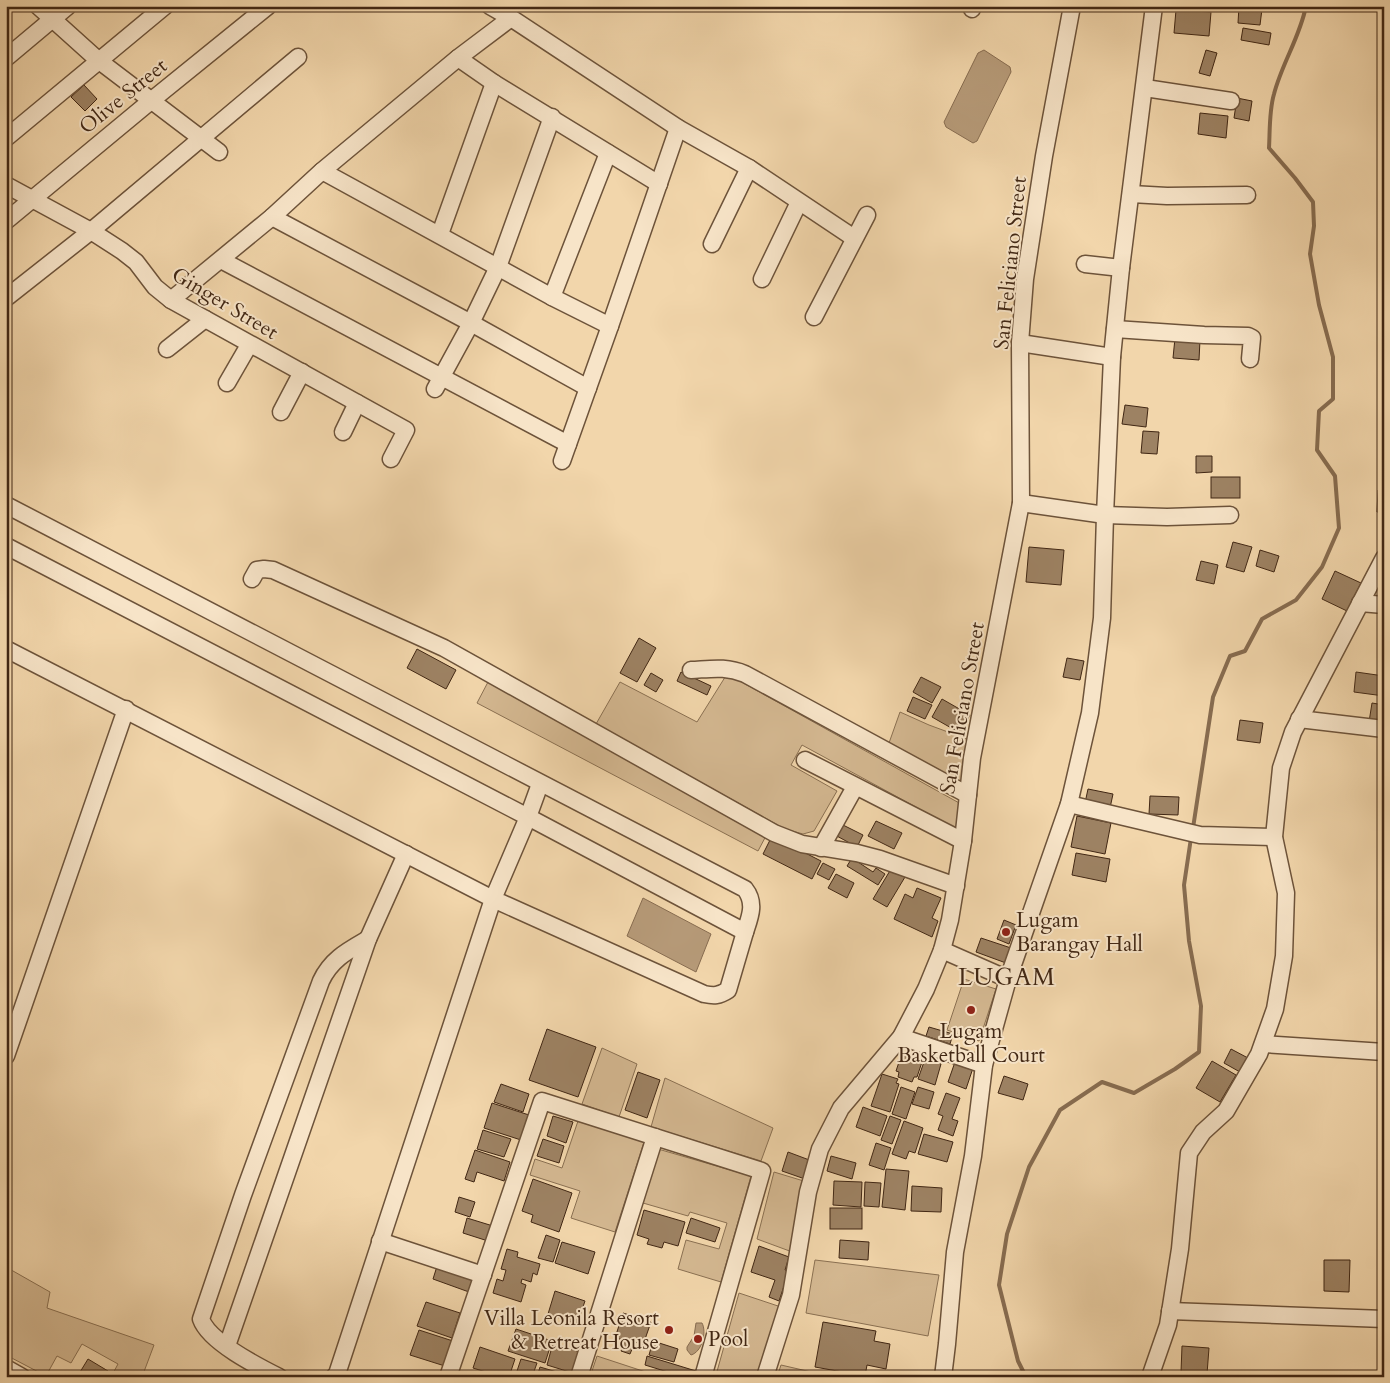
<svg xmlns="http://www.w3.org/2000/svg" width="1390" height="1383" font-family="Cardo,serif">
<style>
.green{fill:#d4b891;stroke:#8a7052}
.water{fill:#b69a78;stroke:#876c50}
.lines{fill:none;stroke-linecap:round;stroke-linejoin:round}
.stream{stroke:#876c50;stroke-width:4}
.building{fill:#9d8263;stroke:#412714}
.minor-casing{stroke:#6d533a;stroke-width:19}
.minor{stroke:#f7e4c8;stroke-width:16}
.poi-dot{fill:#8f2418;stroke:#f7e4c8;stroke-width:2}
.labels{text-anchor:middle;stroke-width:4;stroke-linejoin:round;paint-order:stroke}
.street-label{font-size:21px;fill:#412714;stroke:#f7e4c8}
.poi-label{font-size:21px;fill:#412714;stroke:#f7e4c8;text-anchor:start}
.quarter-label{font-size:24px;letter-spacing:1px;fill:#412714;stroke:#f7e4c8}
</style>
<rect width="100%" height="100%" fill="#f2d6ab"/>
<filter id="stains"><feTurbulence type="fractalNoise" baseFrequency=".004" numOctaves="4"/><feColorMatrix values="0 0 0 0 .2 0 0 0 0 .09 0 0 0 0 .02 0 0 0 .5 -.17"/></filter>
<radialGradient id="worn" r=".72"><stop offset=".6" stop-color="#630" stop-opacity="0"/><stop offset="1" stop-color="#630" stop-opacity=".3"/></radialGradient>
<g class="green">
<polygon points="727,674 961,804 960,831 802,745 791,765 837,791 814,831 803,834 785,829 596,724 620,682 697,722"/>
<polygon points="488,682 767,834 758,851 477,703"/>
<polygon points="900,712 929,725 967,739 964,783 889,743"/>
<polygon points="964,979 996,989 979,1041 947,1030"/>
<polygon points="602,1048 637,1064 619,1117 582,1104"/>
<polygon points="665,1078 773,1128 761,1161 651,1127"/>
<polygon points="578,1121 644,1142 615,1232 571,1218 580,1191 530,1175 535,1159 562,1168"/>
<polygon points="658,1149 751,1176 721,1282 678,1269 686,1240 719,1249 727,1223 690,1212 688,1216 643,1203"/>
<polygon points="774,1172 807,1182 795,1253 757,1239"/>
<polygon points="815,1260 939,1275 928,1336 806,1313"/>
<polygon points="6,1267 50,1292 47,1308 154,1345 142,1377 111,1377 118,1364 82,1344 71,1363 57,1356 46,1376 6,1355"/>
<polygon points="739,1293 784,1308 762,1377 722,1377 716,1375"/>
<polygon points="597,1356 661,1377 590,1377"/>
<polygon points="781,1365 833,1377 777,1377"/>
</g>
<g class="water">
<polygon points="984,50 1010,67 1011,72 977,141 973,143 946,127 944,122 978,53"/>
<polygon points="643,898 711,934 696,972 627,936"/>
<path d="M 696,1323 L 702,1323 C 707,1332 702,1352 691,1355 L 687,1350 L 687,1347 L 694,1336 Z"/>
</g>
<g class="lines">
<g class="stream">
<path d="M 1193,828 L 1213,697 L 1230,656 L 1245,651 L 1262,619 L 1296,600 L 1322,567 L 1339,528 L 1335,476 L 1317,450 L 1319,411 L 1333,399 L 1333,357 L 1319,305 L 1310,254 L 1314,226 L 1313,202 L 1295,178 L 1269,148 C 1270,131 1269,111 1274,94 C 1282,63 1300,37 1306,6"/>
<polyline points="1026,1377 1018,1361 999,1285 1007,1234 1029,1167 1060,1110 1102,1082 1134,1093 1175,1069 1199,1052 1201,1006 1189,941 1184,885 1191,838"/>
</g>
</g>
<g class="building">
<polygon points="1239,6 1262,9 1260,25 1238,23"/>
<polygon points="1176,10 1211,12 1209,36 1174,33"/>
<polygon points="1243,28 1271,33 1269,45 1241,40"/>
<polygon points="1206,50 1217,53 1210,76 1199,73"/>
<polygon points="84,85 97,99 85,111 71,97"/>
<polygon points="1237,98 1252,101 1249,121 1234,118"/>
<polygon points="1200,113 1228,116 1226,138 1198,134"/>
<polygon points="1175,338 1200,340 1199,360 1173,358"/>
<polygon points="1125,405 1148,408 1146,427 1122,424"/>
<polygon points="1143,431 1159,432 1157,454 1141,453"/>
<polygon points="1196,456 1212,456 1212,472 1196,473"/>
<rect x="1211" y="477" width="29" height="21"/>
<polygon points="1378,490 1384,490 1384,512 1377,512"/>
<polygon points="1233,542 1252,547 1244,572 1226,567"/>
<polygon points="1029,547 1064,550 1061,585 1026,582"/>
<polygon points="1260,550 1279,556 1274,572 1256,566"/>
<polygon points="1201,561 1218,565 1214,584 1196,580"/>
<polygon points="1335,571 1361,583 1347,611 1322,599"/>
<polygon points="639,638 656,648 637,682 620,673"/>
<polygon points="417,649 456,670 446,689 407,668"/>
<polygon points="1067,658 1084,661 1080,680 1063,677"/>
<polygon points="681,672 711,686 707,695 677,681"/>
<polygon points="1356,672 1384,676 1384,696 1354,692"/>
<polygon points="651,673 663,680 656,692 644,685"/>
<polygon points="921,677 941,687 932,703 913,692"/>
<polygon points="913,697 932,705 925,719 907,711"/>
<polygon points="942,699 970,715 960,733 932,717"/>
<polygon points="1372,703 1384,705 1384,724 1369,722"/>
<polygon points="1240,720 1263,723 1260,743 1237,740"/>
<polygon points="1088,789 1113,794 1110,808 1085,803"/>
<polygon points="1150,796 1179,797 1178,815 1149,814"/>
<polygon points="1077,816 1111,823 1105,854 1071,847"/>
<polygon points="876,821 902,833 894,849 868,836"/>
<polygon points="841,824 863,835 857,847 835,835"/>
<polygon points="772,836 821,861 812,879 763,854"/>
<polygon points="1076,853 1110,859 1106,882 1072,875"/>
<polygon points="852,858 873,872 876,868 885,874 878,885 847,866"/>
<polygon points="823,863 835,869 829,880 817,874"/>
<polygon points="891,869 905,877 887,907 873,899"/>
<polygon points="836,874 854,883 847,898 828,888"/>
<polygon points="917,888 941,898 932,918 938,921 932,937 894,919 905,894 913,898"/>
<polygon points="1004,920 1016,925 1009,944 997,939"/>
<polygon points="981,938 1011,948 1006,963 976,952"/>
<polygon points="929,1027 953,1034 950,1044 926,1036"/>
<polygon points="547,1029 596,1047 578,1097 529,1080"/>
<polygon points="1231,1049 1248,1058 1240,1072 1224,1063"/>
<polygon points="902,1053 923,1059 917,1077 914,1077 912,1082 898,1077 899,1072 896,1071"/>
<polygon points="925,1059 941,1064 935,1085 918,1079"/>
<polygon points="1212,1061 1236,1075 1220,1102 1196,1088"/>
<polygon points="955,1062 973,1068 966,1089 948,1082"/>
<polygon points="638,1072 660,1080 647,1118 625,1110"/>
<polygon points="882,1074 898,1079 896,1083 899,1084 890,1112 871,1106"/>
<polygon points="1004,1076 1028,1084 1023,1100 998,1093"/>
<polygon points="501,1084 529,1094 523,1112 494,1102"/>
<polygon points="901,1087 915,1092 906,1119 892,1114"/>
<polygon points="918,1087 934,1092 929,1109 912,1104"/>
<polygon points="946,1093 960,1098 952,1119 958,1121 953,1136 938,1130 943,1116 938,1114"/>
<polygon points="492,1103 529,1115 521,1140 484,1128"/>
<polygon points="863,1107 887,1116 880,1136 856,1127"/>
<polygon points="553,1116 573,1122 566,1143 547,1136"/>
<polygon points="890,1116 901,1120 892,1144 881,1140"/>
<polygon points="904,1121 923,1128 915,1153 909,1151 906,1159 892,1154"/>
<polygon points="483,1130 511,1139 504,1157 477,1149"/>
<polygon points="924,1134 953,1142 947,1162 918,1154"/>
<polygon points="543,1139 564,1146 559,1163 537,1156"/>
<polygon points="876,1143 891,1148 884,1170 869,1165"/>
<polygon points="475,1150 510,1162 504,1181 477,1172 474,1182 465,1179"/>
<polygon points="788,1152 812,1161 805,1179 782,1171"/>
<polygon points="831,1156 856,1163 852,1179 827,1171"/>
<polygon points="886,1169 909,1171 905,1210 882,1207"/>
<polygon points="533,1179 572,1193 559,1232 531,1222 533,1215 522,1211"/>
<polygon points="834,1181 862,1182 861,1207 833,1205"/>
<polygon points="865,1182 881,1183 879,1207 864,1206"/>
<polygon points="912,1186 942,1188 941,1212 911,1211"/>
<polygon points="459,1197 475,1202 470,1217 455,1212"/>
<rect x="830" y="1208" width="32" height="21"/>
<polygon points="644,1210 685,1222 678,1246 664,1242 662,1248 647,1244 649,1239 637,1235"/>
<polygon points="467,1218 493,1226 488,1241 463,1233"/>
<polygon points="691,1218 720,1228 715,1242 686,1233"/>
<polygon points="546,1235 560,1240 553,1262 538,1258"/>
<polygon points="840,1240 869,1242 868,1260 839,1258"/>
<polygon points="562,1242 595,1252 588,1274 555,1263"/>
<polygon points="759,1246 789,1257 785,1270 789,1271 779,1301 769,1297 775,1280 751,1272"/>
<polygon points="507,1249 518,1252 517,1257 540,1264 537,1275 533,1273 531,1282 522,1279 521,1283 526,1285 521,1302 493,1293 497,1279 503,1281 506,1270 501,1269"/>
<polygon points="439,1260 476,1273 469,1292 433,1279"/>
<polygon points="1324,1260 1350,1260 1349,1292 1324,1291"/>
<polygon points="555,1291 585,1301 577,1324 548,1314"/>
<polygon points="426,1302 460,1313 452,1338 417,1326"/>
<polygon points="623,1313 651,1322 643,1345 635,1342 630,1354 621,1351 624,1340 615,1338"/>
<polygon points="823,1322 876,1331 874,1341 890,1344 886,1369 867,1365 865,1376 815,1367"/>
<polygon points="516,1329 552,1341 545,1363 508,1351"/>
<polygon points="419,1330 456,1342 448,1367 410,1355"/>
<polygon points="653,1341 678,1349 674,1362 649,1355"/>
<polygon points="553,1343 583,1353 576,1374 547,1365"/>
<polygon points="1182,1346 1209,1348 1207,1374 1181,1372"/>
<polygon points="480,1347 515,1359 509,1377 502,1377 473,1368"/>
<polygon points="647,1356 696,1371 694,1377 684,1377 645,1365"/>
<polygon points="88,1359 108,1371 104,1377 77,1377"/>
<polygon points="521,1359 537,1363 532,1377 515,1377"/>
<polygon points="540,1367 567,1375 566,1377 537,1377"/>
</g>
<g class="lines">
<defs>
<g id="minor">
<polyline points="38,6 98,60 219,152"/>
<polyline points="490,6 511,18 678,128 749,168 854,238"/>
<polyline points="972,9 973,6"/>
<polyline points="6,58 68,6"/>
<polyline points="458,58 494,83 659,184"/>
<polyline points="1145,88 1231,101"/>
<polyline points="6,138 165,6"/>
<polyline points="322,171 552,297 610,326"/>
<polyline points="6,185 91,231 122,251 136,262 155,287 171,300 406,430 391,459"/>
<polyline points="1131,194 1167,196 1247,195"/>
<polyline points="272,217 471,323 588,388"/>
<polyline points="6,221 152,100 268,6"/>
<polyline points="440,234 494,83"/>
<polyline points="712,244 749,168"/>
<polyline points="221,260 568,444"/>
<polyline points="1085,264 1121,268"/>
<polyline points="762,279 799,202"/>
<polyline points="552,297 608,153"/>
<polyline points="6,298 91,231 298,57"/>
<polyline points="171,300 272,217 322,171 458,58 511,18"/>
<polyline points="814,317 867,215"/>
<polyline points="1115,329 1204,335 1248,336 1252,338 1250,359"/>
<polyline points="1020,343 1112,357"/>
<polyline points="167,349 205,319"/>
<polyline points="227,383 249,345"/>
<polyline points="435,389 471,323 498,267 552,117"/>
<polyline points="281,412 302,372"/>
<polyline points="343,432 357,403"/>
<polyline points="562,461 610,326 678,128"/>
<polyline points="1021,503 1105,515 1167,517 1230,515"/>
<path d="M 6,505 L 745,889 C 756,903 750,917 745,932 L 528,817 L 6,546"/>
<polyline points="252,579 257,570 264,569 273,570 444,648 774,833 802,844 857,853 880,859 956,886"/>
<polyline points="1360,603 1384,605"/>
<polyline points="6,649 493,899 337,1374 334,1377"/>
<path d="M 691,670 C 711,669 726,666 745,674 L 968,795"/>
<polyline points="1299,719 1384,729"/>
<polyline points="805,760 963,841"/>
<path d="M 540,784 L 528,817 L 493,899 L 704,994 C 714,996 719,996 728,990 L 745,932"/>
<polyline points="1069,804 1200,835 1274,837"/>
<polyline points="821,848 855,787"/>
<polyline points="942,950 1008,979"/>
<polyline points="901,1037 984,1065"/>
<polyline points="1263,1044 1384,1052"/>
<polyline points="6,1056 126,709"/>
<polyline points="380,1241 483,1275"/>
<polyline points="1170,1311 1384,1319"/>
<polyline points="227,1346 368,939 406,854"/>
<polyline points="6,1368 22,1377"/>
<path d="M 279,1377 C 257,1366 209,1342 201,1319 L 243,1195 L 321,981 C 331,959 349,950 368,939"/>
<polyline points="448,1377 542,1101 762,1171 703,1377"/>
<polyline points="579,1377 655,1137"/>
<polyline points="765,1377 791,1295 808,1192 820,1149 841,1108 901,1037 926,989 942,950 950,920 963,841 972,758 1021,503 1020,343 1025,279 1044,156 1072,6"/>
<polyline points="943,1377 947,1344 955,1252 973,1156 984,1065 1008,979 1069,804 1090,713 1102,618 1105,515 1112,357 1121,268 1154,6"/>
<polyline points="1150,1377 1168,1325 1180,1249 1189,1153 1203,1132 1226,1111 1259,1054 1275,1009 1284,956 1286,893 1274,837 1281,768 1293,732 1384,558"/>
</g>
</defs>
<use href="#minor" class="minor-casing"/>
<use href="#minor" class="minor"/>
</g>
<g class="poi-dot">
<circle cx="1006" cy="932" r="5"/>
<circle cx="971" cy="1010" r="5"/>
<circle cx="669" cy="1330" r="5"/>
<circle cx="698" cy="1339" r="5"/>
</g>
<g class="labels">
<g class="street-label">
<text transform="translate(123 96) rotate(-39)" y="7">Olive Street</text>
<text transform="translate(1010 263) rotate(-84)" y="7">San Feliciano Street</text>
<text transform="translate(225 303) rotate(31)" y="7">Ginger Street</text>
<text transform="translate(962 708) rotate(-80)" y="7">San Feliciano Street</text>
</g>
<g class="poi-label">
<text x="1016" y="927">Lugam<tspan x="1016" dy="24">Barangay Hall</tspan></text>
<text x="971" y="1038" text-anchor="middle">Lugam<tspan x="971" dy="24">Basketball Court</tspan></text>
<text x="659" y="1325" text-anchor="end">Villa Leonila Resort<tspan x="659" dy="24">&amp; Retreat House</tspan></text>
<text x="708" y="1346">Pool</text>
</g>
<g class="quarter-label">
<text x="1007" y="985">LUGAM</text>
</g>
</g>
<rect width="1390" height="1383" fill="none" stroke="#f2d6ab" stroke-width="25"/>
<rect x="8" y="8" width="1375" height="1368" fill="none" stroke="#412714" stroke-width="2.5"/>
<rect x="12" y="12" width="1365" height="1358" fill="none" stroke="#412714"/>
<rect width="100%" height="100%" filter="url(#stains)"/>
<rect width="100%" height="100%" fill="url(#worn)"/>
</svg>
